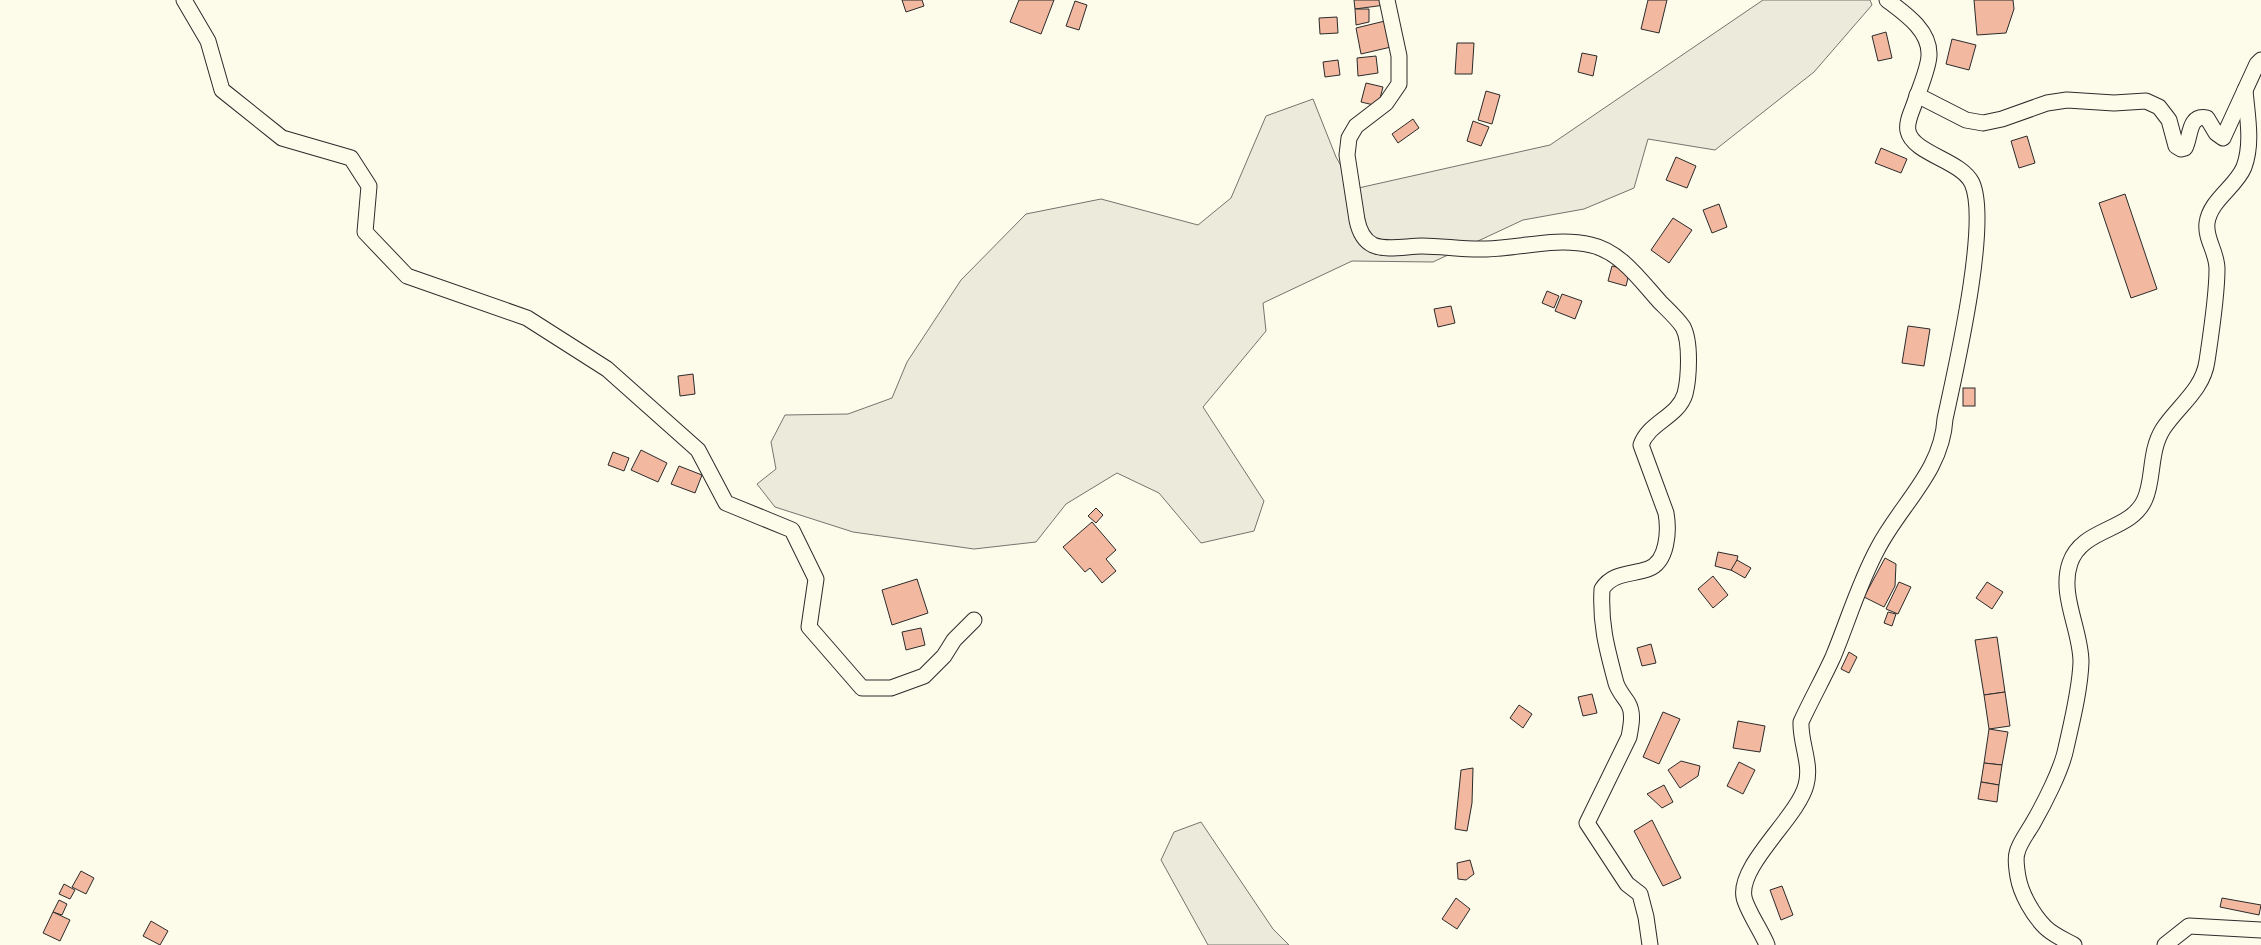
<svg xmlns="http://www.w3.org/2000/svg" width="2261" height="945" font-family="Helvetica,sans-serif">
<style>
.green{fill:#ecebdb;stroke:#74746e}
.building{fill:#f2b8a0;stroke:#2b2b2b}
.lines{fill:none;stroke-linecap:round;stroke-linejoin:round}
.minor-casing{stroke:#2b2b2b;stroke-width:17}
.minor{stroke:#fdfbea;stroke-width:15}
</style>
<rect width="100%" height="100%" fill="#fdfbea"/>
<g class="green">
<polygon points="1763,0 1870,0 1872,5 1814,72 1715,150 1648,139 1634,188 1584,209 1523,220 1433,262 1352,261 1263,303 1266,331 1203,407 1264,501 1254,531 1201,543 1159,493 1117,473 1066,504 1036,542 974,549 853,532 775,507 757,484 776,469 771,442 785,415 848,414 892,398 907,362 961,280 1026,214 1101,199 1198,225 1231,198 1266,116 1313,99 1336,157 1354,189 1550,145"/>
<polygon points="1201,822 1273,929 1289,945 1208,945 1161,860 1174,832"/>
</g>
<g class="building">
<polygon points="902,0 922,0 924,6 906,12"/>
<polygon points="1019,0 1054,0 1041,34 1010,22"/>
<polygon points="1354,0 1385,0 1385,5 1355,9"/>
<polygon points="1648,0 1667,0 1659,33 1641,29"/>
<polygon points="1974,0 2013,0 2014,9 2006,33 1977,35"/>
<polygon points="1075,1 1087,5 1079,30 1066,26"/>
<polygon points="1355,9 1369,9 1369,22 1356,25"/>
<polygon points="1337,17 1338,33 1320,34 1319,18"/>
<polygon points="1385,21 1391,47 1361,54 1356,28"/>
<polygon points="1886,32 1892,58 1878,61 1872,36"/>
<polygon points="1952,39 1976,45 1969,70 1946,64"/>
<polygon points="1457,43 1474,43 1472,74 1455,74"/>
<polygon points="1582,53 1597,56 1593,76 1578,72"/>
<polygon points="1376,56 1378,73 1358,76 1357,58"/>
<polygon points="1338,60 1340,75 1325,77 1323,62"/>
<polygon points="1366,83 1383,87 1378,106 1361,102"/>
<polygon points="1486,91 1500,95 1492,124 1478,120"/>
<polygon points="1413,119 1419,128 1398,143 1392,134"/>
<polygon points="1473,121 1489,127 1481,146 1467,141"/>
<polygon points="2027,136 2035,163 2019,168 2011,141"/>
<polygon points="1881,148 1907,159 1901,173 1875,163"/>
<polygon points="1676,157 1696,166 1687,188 1666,180"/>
<polygon points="2125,194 2157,289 2131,298 2099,203"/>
<polygon points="1719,204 1727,227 1712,233 1703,210"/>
<polygon points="1673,218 1692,230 1669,263 1651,250"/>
<polygon points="1612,266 1630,270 1626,286 1608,281"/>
<polygon points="1547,291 1559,296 1554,308 1542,303"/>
<polygon points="1562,294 1582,301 1575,319 1555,311"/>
<polygon points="1451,306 1455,323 1438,327 1434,309"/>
<polygon points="1908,326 1930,329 1924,366 1902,363"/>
<polygon points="693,374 695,394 680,396 678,376"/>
<rect x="1963" y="388" width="12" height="18"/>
<polygon points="641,450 667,463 658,482 631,470"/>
<polygon points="613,452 629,458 624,471 608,465"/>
<polygon points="679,466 702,475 695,493 671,484"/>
<polygon points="1096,508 1103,515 1096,523 1088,516"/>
<polygon points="1092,522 1116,550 1106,559 1116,571 1102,583 1090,568 1085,572 1063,547"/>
<polygon points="1718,552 1738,556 1734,571 1715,566"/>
<polygon points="1885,558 1896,564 1895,586 1884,607 1864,597"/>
<polygon points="1737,560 1751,568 1745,578 1731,570"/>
<polygon points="1713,576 1728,595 1713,608 1698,589"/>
<polygon points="917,579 928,613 892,625 882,590"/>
<polygon points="1899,582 1911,587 1898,614 1886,609"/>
<polygon points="1987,582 2003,592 1992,609 1976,598"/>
<polygon points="1888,612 1896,614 1892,626 1884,623"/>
<polygon points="921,628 925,645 906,650 902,632"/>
<polygon points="1997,637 2005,692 1984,695 1975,640"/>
<polygon points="1651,644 1656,663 1642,666 1637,648"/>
<polygon points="1849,652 1857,657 1849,673 1841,669"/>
<polygon points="2005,692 2010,726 1989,729 1984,695"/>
<polygon points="1592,694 1597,713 1583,716 1578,697"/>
<polygon points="1519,705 1532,714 1523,728 1510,718"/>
<polygon points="1663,712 1680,719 1659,764 1643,757"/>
<polygon points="1738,721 1765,726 1760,752 1733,748"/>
<polygon points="1989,729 2008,732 2002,765 1984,763"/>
<polygon points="1681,761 1700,766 1698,776 1680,788 1668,770"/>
<polygon points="1739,762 1755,770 1743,794 1727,786"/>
<polygon points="1984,763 2002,765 1999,785 1981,782"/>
<polygon points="1473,768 1472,803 1467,831 1455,829 1461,770"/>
<polygon points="1981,782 1999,785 1997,802 1978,799"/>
<polygon points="1664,785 1673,802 1662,808 1647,794"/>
<polygon points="1652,820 1681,878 1663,886 1634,831"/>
<polygon points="1470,860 1474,874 1466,880 1458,879 1457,863"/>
<polygon points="81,871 94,878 86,894 72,887"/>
<polygon points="64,884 75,890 70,899 59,894"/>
<polygon points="1782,886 1793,915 1781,920 1770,890"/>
<polygon points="1456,898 1470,909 1457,929 1442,919"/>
<polygon points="2222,898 2261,905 2259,915 2220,907"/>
<polygon points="59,900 67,904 62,915 53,912"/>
<polygon points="53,912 70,920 60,941 43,933"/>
<polygon points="151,921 168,931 160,945 143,936"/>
</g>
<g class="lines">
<defs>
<g id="minor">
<polyline points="184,0 208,41 222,90 282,138 351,158 369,186 365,232 407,276 527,318 607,369 698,450 726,503 792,530 816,579 809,627 862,688 891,688 924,676 944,656 954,640 974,620"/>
<path d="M 1387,0 L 1399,56 L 1399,84 L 1386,103 L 1356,126 L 1349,138 L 1347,155 L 1357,220 C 1359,230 1363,240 1373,245 C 1386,251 1407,246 1422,246 C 1443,246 1464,250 1486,249 C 1521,248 1556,237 1591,245 C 1620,251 1641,281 1660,302 C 1668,310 1677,318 1683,327 C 1691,342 1689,378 1685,394 C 1678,417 1649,422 1641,445 L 1666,513 C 1669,530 1668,562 1648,569 C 1631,575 1613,572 1602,589 C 1600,625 1607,649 1616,683 C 1618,690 1624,697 1628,703 C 1634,713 1631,726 1629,737 L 1587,823 L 1627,884 L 1640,894 L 1646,917 L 1650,945"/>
<path d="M 1917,95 L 1966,120 L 1983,123 L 2002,119 L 2047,103 L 2067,100 L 2114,103 L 2146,101 L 2159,107 L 2169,120 L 2176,146 L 2181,149 L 2185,148 C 2191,137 2188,114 2207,118 L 2216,133 L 2223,138 L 2257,64 L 2261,60"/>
<path d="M 1767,945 C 1762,932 1746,909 1744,897 C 1738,865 1798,817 1806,785 C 1812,764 1800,743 1801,722 C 1811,700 1823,679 1833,657 C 1848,621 1859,583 1878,548 C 1901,504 1942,471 1945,419 C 1955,372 1990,223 1972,183 C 1961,160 1913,154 1908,131 C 1906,122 1912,111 1915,102 C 1919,90 1929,67 1929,55 C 1930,30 1904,13 1887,0"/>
<path d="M 2074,945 C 2065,940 2053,935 2045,927 C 2033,915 2021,894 2018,877 C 2017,871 2015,859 2017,853 C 2019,843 2028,832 2033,823 C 2044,804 2062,769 2066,748 C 2072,721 2080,690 2081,662 C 2081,630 2059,595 2070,563 C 2082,527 2131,532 2145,499 C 2154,479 2149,451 2163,429 C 2178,406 2203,390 2207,361 C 2211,334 2217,296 2217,269 C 2217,252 2205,239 2207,223 C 2210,200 2236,187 2244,167 C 2253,143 2247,115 2245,90"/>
<polyline points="2165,945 2189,926 2261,930"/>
</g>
</defs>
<use href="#minor" class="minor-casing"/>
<use href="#minor" class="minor"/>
</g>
</svg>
